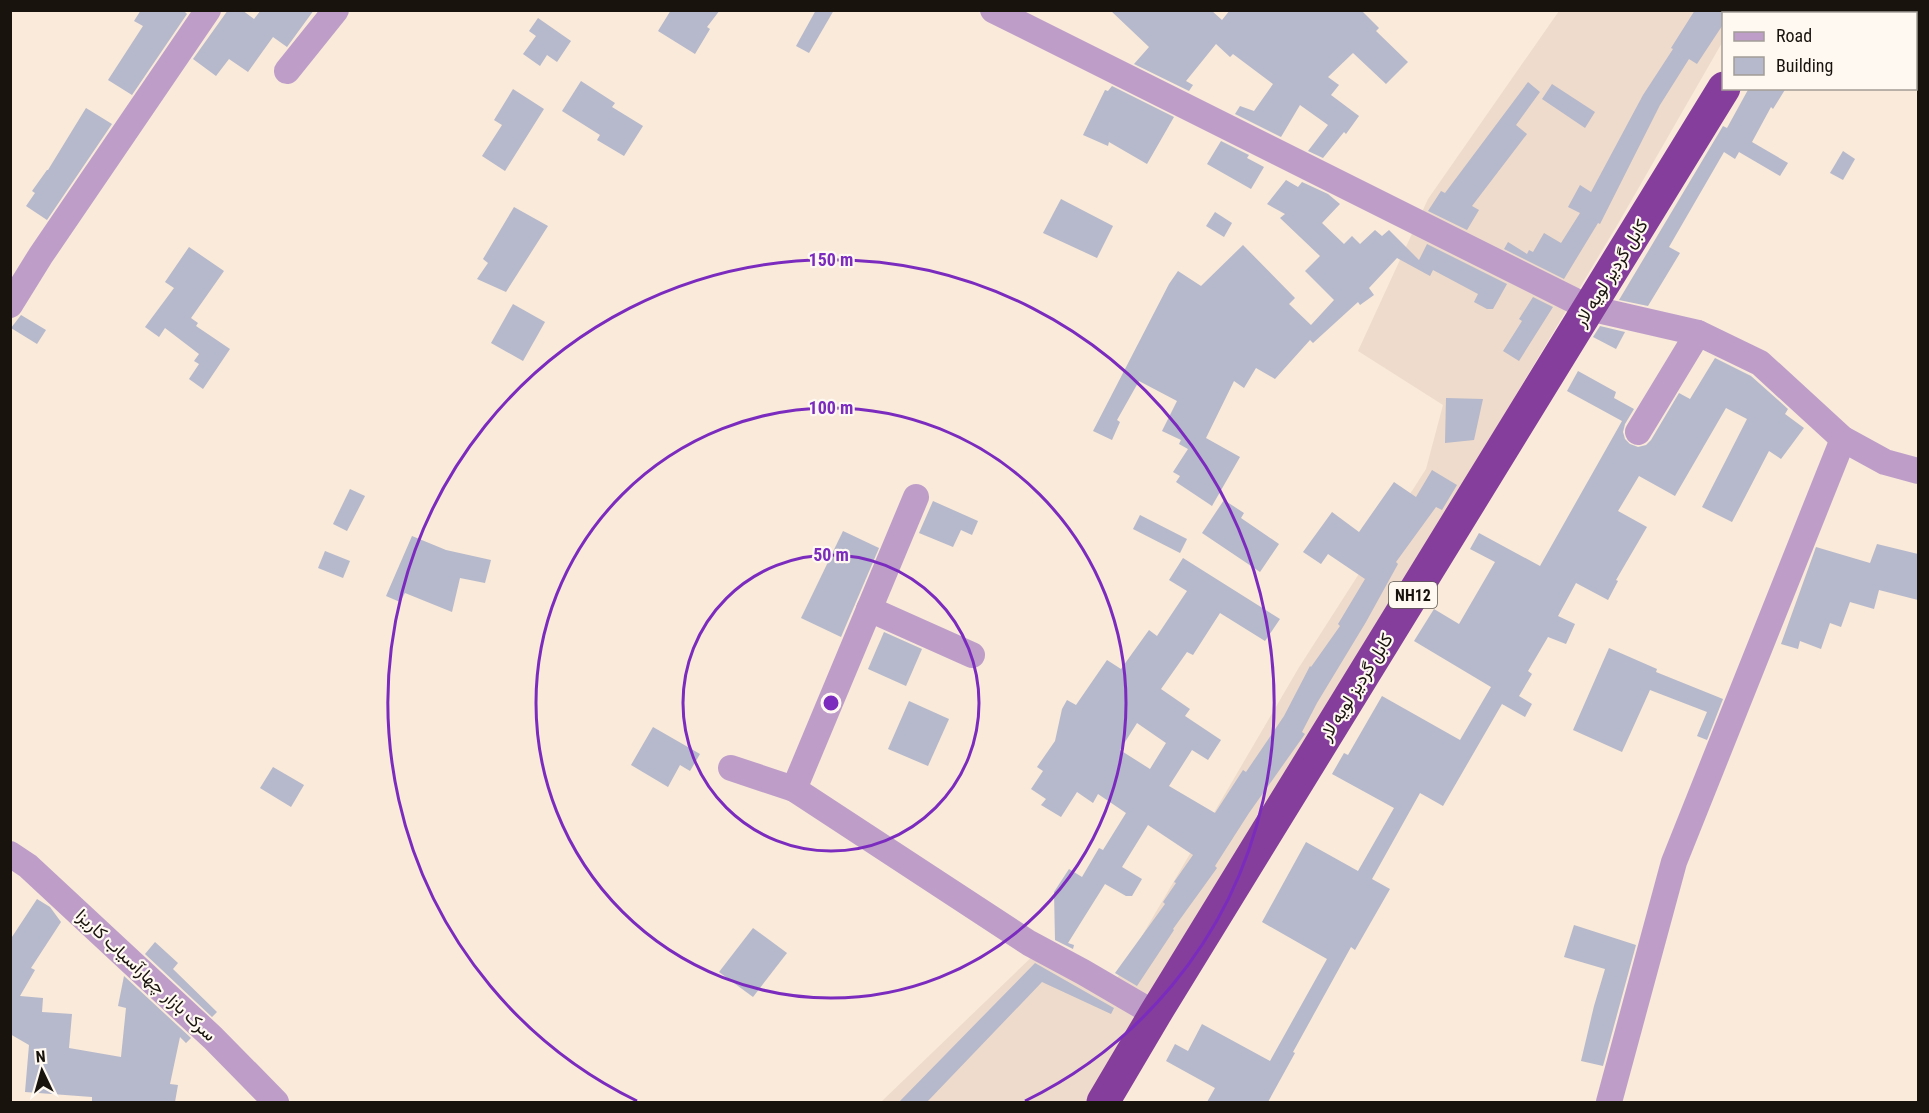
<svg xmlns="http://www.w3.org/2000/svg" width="1929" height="1113" font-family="'Roboto Condensed',Vazirmatn,sans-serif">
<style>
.commercial{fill:#eedbcb}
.building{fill:#b6b8cb;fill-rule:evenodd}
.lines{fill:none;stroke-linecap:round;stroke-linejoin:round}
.minor{stroke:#be9ec9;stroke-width:26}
.highway{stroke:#853e9b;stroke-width:33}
.ring{fill:none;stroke:#7b2cbf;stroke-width:3}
.labels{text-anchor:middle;stroke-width:4.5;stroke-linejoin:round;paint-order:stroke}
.shield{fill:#fff9f2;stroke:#5d5852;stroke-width:1.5}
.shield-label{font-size:16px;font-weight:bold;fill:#18130d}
.street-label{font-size:18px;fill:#18130d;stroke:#fff9f2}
.centre{fill:#7b2cbf;stroke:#fff9f2;stroke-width:3}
.ring-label{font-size:18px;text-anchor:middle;font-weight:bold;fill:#7b2cbf;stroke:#fff9f2;stroke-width:4.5;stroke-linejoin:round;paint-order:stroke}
</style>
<rect width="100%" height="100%" fill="#f9eada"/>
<polygon class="commercial" points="1559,11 1741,11 1740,13 1724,14 1723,41 1619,222 1094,1102 881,1102 1041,948 1115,982 1298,669 1426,469 1443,405 1358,351 1428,199"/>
<g class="building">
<polygon points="141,10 183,10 187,14 132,95 108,80 143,26 134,21"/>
<polygon points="228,10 242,10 254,19 261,10 314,10 287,47 273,37 248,72 229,59 216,76 193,59"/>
<polygon points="671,10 720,10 707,27 710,29 695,54 658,31"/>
<polygon points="816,10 834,10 809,53 796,46"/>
<polygon points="1110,10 1211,10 1222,20 1230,10 1362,11 1379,28 1376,31 1408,62 1386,84 1353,53 1328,77 1339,85 1331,95 1359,116 1346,134 1344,132 1323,158 1308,151 1328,125 1300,105 1281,137 1235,114 1240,106 1254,111 1273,84 1233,54 1230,57 1216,44 1186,81 1193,85 1189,91 1134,64 1149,47"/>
<polygon points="1695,10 1732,10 1730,14 1724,14 1724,23 1697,64 1689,59 1660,105 1600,224 1598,223 1564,279 1504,249 1508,242 1527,254 1529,250 1533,252 1544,233 1561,243 1580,213 1568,207 1580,185 1591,192 1643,95 1673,49 1671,48"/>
<polygon points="538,18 571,41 557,62 547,55 540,66 523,54 536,36 529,31"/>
<polygon points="581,81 615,103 612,107 643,126 624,156 597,140 600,135 562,111"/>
<polygon points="1528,82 1540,92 1516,125 1527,134 1472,206 1479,210 1467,230 1428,211 1441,191 1445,193"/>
<polygon points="1552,84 1595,112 1585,128 1542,99"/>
<polygon points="1112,86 1174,117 1147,164 1109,142 1108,146 1083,135 1105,90 1108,91"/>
<polygon points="1749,88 1786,88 1773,109 1771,107 1752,142 1788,163 1780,176 1739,152 1735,159 1724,152 1669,247 1680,253 1648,306 1619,300 1723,126 1727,128"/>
<polygon points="513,89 544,109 505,171 482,156 502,125 494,120"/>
<polygon points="86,108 112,124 47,220 26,206 35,193 32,191 47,170 48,170"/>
<polygon points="1221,141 1249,155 1247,158 1264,167 1251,189 1207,164"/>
<polygon points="1843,151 1855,159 1843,180 1830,173"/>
<polygon points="1286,180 1298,187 1302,182 1328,194 1340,204 1322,223 1344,244 1352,236 1360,244 1375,230 1382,236 1389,230 1419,260 1427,244 1507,284 1493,309 1487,309 1474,302 1478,294 1433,270 1430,276 1397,258 1369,288 1374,295 1360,305 1358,302 1313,343 1310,340 1275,379 1256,368 1244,388 1234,381 1206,438 1240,457 1212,506 1176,482 1180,476 1173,472 1188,449 1179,444 1181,440 1162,431 1177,401 1139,381 1117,420 1120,422 1112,440 1093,431 1169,284 1178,271 1201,286 1243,245 1295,298 1289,304 1311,325 1334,300 1305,271 1320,256 1280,218 1285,214 1267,204"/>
<polygon points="1061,199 1113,226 1097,258 1043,233"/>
<polygon points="514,207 548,226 506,292 477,279 488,263 483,259"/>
<polygon points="1215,212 1232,223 1224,237 1206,226"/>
<polygon points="189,247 224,271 191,318 198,323 196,326 230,349 203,389 189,379 199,364 194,361 199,354 165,328 159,337 145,327 174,288 165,282"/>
<polygon points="1533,297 1553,307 1519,361 1503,351 1522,321 1519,319"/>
<polygon points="513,304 545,322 523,361 491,343"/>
<polygon points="21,315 46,330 37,344 11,328"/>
<polygon points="1600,326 1625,332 1616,349 1593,337"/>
<polygon points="1715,358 1751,376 1788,409 1785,414 1804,428 1781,459 1769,451 1732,522 1702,507 1747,419 1726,408 1675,496 1639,476 1618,511 1647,527 1616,580 1618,581 1608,600 1576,583 1558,616 1575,624 1566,644 1548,637 1528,671 1532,674 1519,696 1532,704 1525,717 1502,704 1443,806 1420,793 1372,879 1390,889 1355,950 1351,947 1293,1052 1295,1053 1268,1102 1207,1102 1215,1088 1166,1061 1175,1044 1188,1051 1202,1024 1270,1061 1327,959 1262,922 1306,842 1358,871 1394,808 1332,774 1344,753 1348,755 1382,696 1460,740 1491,687 1414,641 1434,609 1459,624 1495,562 1470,549 1479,533 1540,566 1622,421 1567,391 1578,371 1616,392 1614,398 1634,409 1625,424 1623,432 1625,439 1630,444 1638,447 1646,445 1651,440 1679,393 1690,399"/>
<polygon points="1446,398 1483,399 1474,440 1445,443"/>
<path d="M 1432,470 L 1457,485 L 1442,510 L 1436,507 L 1396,562 L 1398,564 L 1366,622 L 1317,703 L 1302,732 L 1305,734 L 1249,813 L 1215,866 L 1217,868 L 1173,929 L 1174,930 L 1137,986 L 1115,973 L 1165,904 L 1163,902 L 1176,883 L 1174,882 L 1193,855 L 1148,825 L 1122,867 L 1142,879 L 1132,896 L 1126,896 L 1105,884 L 1068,943 L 1074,945 L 1073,949 L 1055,940 L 1054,892 L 1069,869 L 1082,877 L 1099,848 L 1103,850 L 1126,813 L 1098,794 L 1093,803 L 1077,792 L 1061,817 L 1041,805 L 1046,799 L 1031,789 L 1043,771 L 1037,767 L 1055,741 L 1062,709 L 1067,700 L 1076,705 L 1107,660 L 1121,669 L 1149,630 L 1157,636 L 1187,591 L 1169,580 L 1183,558 L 1280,619 L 1265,641 L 1220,613 L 1193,655 L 1187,652 L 1161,689 L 1190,709 L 1185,716 L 1221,740 L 1208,760 L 1192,750 L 1169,786 L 1215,813 L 1243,770 L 1246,772 L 1284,716 L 1310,666 L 1311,667 L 1340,626 L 1338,624 L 1365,579 L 1328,554 L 1321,564 L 1303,552 L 1332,512 L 1359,532 L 1394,482 L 1416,497 ZM 1137,723 L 1166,743 L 1150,769 L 1120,750 Z"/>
<polygon points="350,489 365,496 347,531 333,524"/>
<polygon points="1224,500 1244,513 1241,518 1279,544 1260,572 1202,533"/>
<polygon points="933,501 978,521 972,535 961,530 953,547 919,533"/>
<polygon points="1140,515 1187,539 1180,553 1133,529"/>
<polygon points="843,531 879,548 841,637 801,618"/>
<polygon points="412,536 446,550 491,560 485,583 460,578 452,612 405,593 400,602 386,596"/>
<polygon points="1877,544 1918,554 1918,600 1879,590 1874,609 1850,602 1841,627 1830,623 1821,649 1800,641 1798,649 1781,644 1816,547 1870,563"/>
<polygon points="325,551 350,561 343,578 318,568"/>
<polygon points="884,632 922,649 906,686 868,669"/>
<polygon points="1609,648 1657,669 1656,672 1723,699 1707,740 1697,736 1707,712 1650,690 1622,752 1573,730"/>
<polygon points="909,701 949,719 928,766 888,749"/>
<polygon points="653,727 700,754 690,771 680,765 668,787 631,765"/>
<polygon points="273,767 304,785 291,807 260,788"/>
<polygon points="37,899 50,907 61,922 31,968 35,970 20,996 43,998 42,1012 72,1014 69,1048 121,1057 126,1008 118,1006 124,976 191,1038 186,1043 180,1037 170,1084 178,1085 175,1102 112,1102 92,1101 92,1097 25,1092 29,1045 10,1034 10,940"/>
<polygon points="1574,925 1636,945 1603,1066 1581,1061 1594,1006 1605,969 1564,957"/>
<polygon points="753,928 787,953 753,997 719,972"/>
<polygon points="155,942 178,963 173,969 217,1012 212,1017 145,954"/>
<polygon points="1035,963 1114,1008 1111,1014 1042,982 927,1102 899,1102"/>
</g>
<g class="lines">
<g class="minor">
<polyline points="993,10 1589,308 1698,333 1760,363 1843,439 1885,462 1918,471"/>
<polyline points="287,71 336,10"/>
<polyline points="10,305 41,255 208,10"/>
<polyline points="1638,432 1698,333"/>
<polyline points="869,609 972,655"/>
<polyline points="731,768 794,789 1029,943 1083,972 1155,1014"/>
<polyline points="794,789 916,497"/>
<polyline points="10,854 28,866 213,1038 276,1102"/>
<polyline points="1609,1102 1674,862 1843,439"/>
</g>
<g class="highway">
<polyline points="1770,14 1772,10"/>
<polyline points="1103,1102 1155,1014 1724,88"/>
</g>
</g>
<g class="ring">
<circle cx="831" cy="703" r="148"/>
<circle cx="831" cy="703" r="295"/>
<path d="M637 1101A443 443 0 1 1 1025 1101"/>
</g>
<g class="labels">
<rect class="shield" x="1389" y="582" width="48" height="26" rx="4.5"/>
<g class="shield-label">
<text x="1413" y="601">NH12</text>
</g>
<g class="street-label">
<text transform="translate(1611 273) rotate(-58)" y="6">کابل گردیز لویه لار</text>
<text transform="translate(1356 687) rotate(-58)" y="6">کابل گردیز لویه لار</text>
<text transform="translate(146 975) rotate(43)" y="6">سرک بازار چهارآسیاب کاریزا</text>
</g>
</g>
<circle cx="831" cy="703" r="9" class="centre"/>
<g class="ring-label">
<text x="831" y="266">150 m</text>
<text x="831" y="414">100 m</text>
<text x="831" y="561">50 m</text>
</g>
<rect width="1929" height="1113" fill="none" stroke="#18130d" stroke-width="24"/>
<rect x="1722" y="12" width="195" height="78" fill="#fff9f2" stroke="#a39d96" stroke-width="1.5"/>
<rect x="1734" y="32" width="30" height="9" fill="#be9ec9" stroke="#a39d96" stroke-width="1.5"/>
<text x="1776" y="42" font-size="18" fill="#18130d">Road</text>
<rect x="1734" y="57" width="30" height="18" fill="#b6b8cb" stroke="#a39d96" stroke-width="1.5"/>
<text x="1776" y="72" font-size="18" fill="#18130d">Building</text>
<g transform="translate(42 1071) rotate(355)" stroke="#fff9f2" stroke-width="4.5" paint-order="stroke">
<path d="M0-4.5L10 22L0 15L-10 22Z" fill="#18130d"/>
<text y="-9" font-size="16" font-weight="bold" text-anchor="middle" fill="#18130d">N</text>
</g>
</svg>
